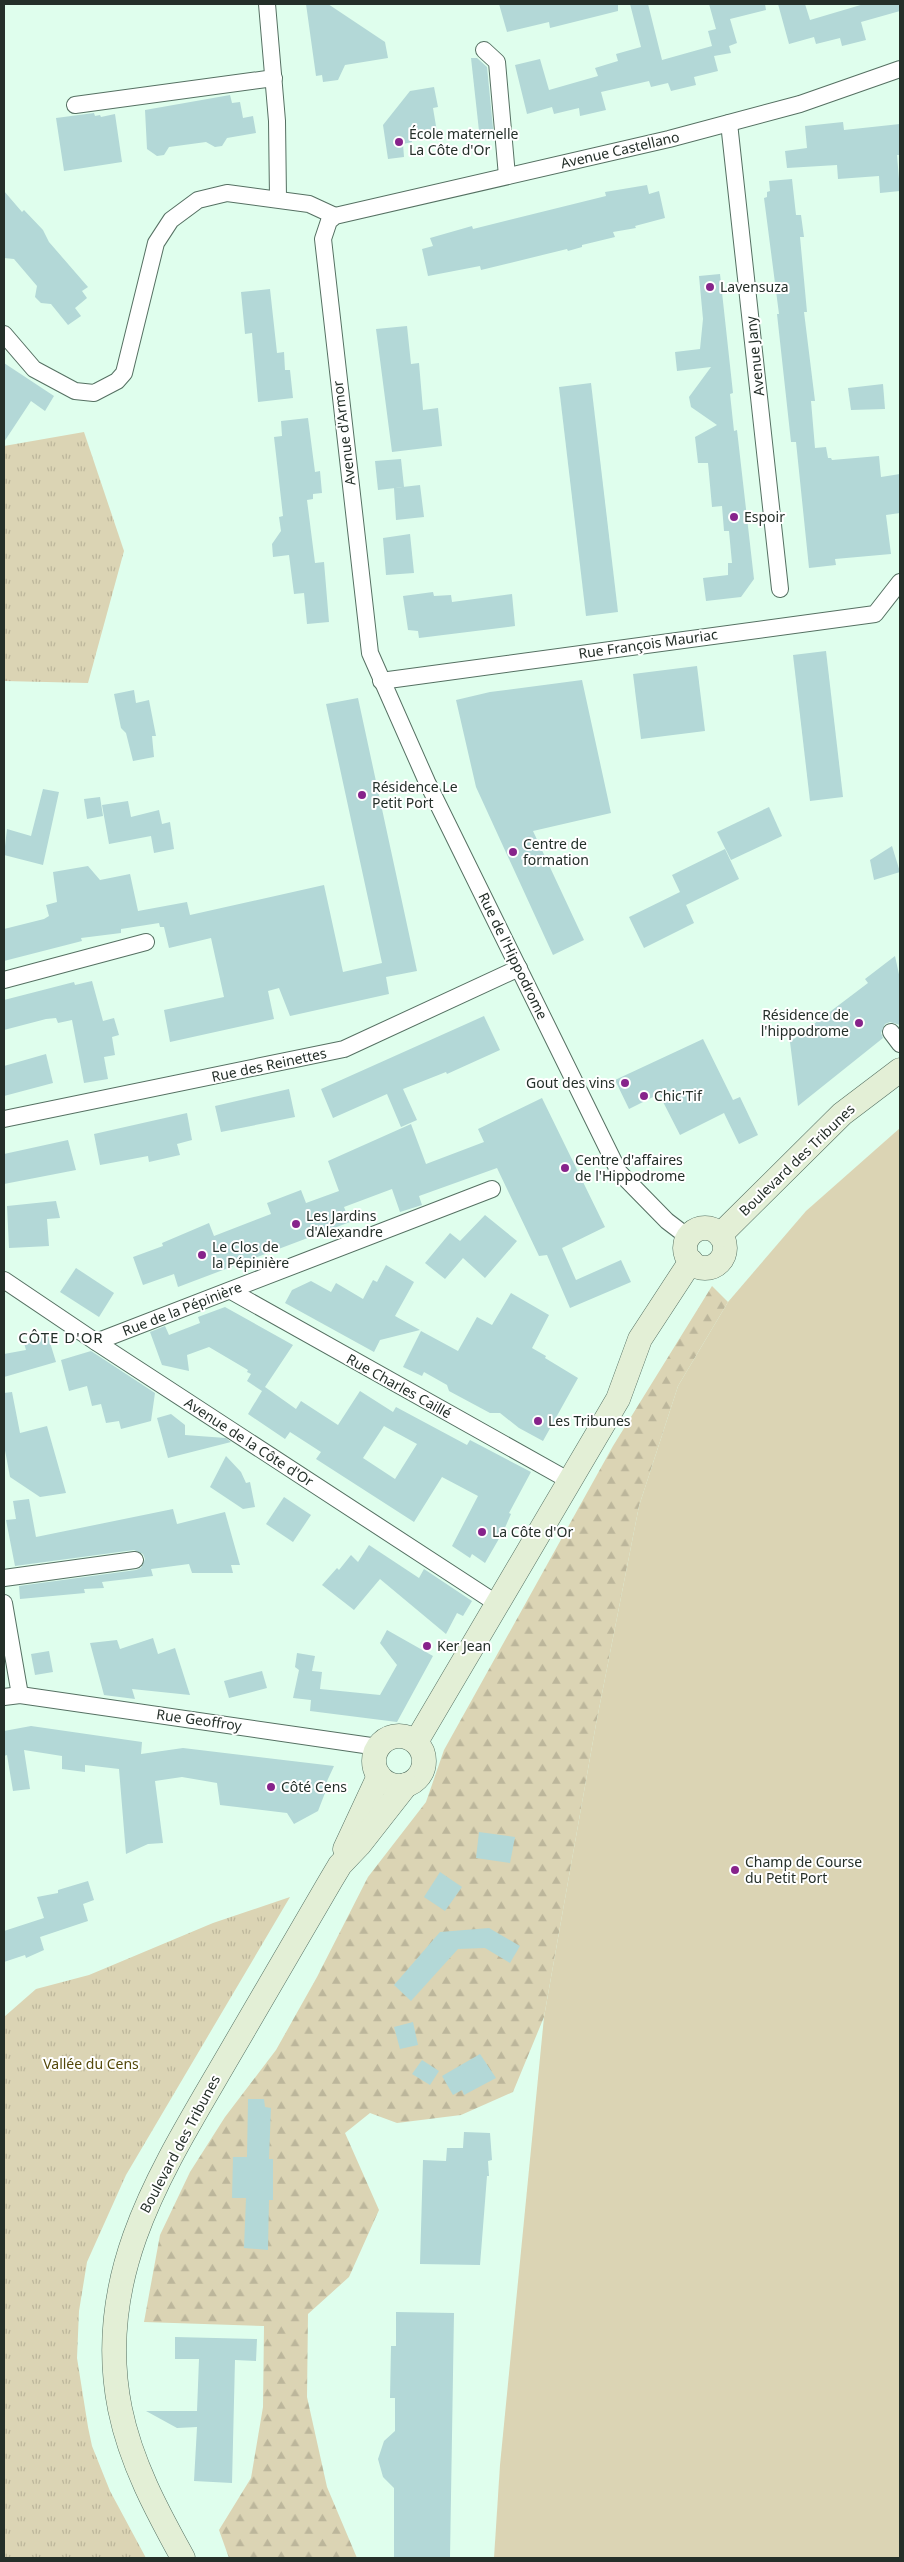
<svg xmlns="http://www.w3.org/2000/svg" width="904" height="2562" font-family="'Noto Sans',sans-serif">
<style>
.forest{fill:url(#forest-firs)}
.park{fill:url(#park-tufts)}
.pitch{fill:#dbd4b4}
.building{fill:#b3d8d7;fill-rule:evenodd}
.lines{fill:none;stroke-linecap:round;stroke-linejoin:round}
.street-casing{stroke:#557062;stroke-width:18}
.secondary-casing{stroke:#557062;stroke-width:25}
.street{stroke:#fff;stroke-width:16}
.secondary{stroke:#e3efd6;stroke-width:24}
.poi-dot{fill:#87238b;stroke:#fff;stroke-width:2}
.labels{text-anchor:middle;stroke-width:4;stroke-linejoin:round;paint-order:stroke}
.poi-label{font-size:14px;fill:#242f29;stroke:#fff;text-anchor:start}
.street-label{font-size:14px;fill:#242f29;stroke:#fff}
.park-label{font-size:14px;fill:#534709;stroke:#fff}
.neighbourhood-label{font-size:15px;letter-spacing:1px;fill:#242f29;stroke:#fff}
</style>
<defs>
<pattern id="forest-firs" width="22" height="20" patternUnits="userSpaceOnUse" patternTransform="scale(1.25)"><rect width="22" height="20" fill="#dbd4b4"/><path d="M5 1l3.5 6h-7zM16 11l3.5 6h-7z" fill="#bcb69b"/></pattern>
<pattern id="park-tufts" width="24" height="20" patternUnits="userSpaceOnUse" patternTransform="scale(1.25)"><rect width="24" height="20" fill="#dbd4b4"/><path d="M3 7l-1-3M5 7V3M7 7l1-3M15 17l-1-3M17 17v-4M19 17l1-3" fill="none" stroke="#bcb69b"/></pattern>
</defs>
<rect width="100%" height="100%" fill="#dffeed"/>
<polygon class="forest" points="712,1286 728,1302 678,1386 639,1506 596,1724 544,2017 513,2092 461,2115 397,2123 370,2113 345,2133 379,2210 349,2277 308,2314 307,2397 327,2487 357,2558 229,2558 219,2530 251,2478 263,2407 264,2326 144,2322 160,2235 190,2172 225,2117 276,2050 317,1977 368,1877 426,1802 444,1750 613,1446"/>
<g class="park">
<polygon points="84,432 124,551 88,683 4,681 4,446"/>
<polygon points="290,1897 126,2175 87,2262 79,2311 77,2358 88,2427 92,2446 110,2491 146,2558 4,2558 4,2017 36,1989 89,1975 213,1923"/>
</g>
<polygon class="pitch" points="900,1128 900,2558 494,2558 500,2465 544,2017 596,1724 639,1506 678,1386 728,1302 806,1211"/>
<g class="building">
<polygon points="306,4 328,4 385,42 388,58 345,65 338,80 323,82 322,75 316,76"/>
<polygon points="499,4 618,4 618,11 550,28 549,22 507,32"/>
<polygon points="630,4 648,4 662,60 712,46 708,31 716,29 709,4 765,4 766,10 730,19 737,43 729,46 731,53 714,56 718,71 694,77 696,85 671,91 668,83 651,87 649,81 601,92 606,110 580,116 579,108 554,114 552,107 527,114 515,65 540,59 549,90 598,76 595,68 618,61 616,54 641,47"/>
<polygon points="778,4 805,4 810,20 864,4 900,4 900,11 861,22 866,40 842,46 840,38 816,44 814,37 789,44"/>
<polygon points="471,58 477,58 487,67 494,138 480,140"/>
<polygon points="434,87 438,107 433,108 437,132 411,137 412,142 403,144 404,157 388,159 383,125 410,91"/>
<polygon points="230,95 232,103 240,102 243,118 253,116 256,133 227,138 222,146 215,147 206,142 169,147 164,155 157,156 147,149 145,110"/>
<polygon points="94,113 95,116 100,115 101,117 115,114 122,162 64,171 56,118"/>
<polygon points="843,122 844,130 900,124 900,155 897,155 900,191 880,193 879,176 838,179 837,165 787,168 785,151 807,148 805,126"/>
<polygon points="792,179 796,215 801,215 804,237 800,237 807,312 804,312 815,401 811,401 815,448 826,447 828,458 831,458 832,460 879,456 881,477 900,474 900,513 886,515 891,554 835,559 836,565 809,568 796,442 791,442 777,314 779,314 764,198 767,197 767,192 770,191 769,181"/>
<polygon points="647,185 649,194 659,191 665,218 635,226 636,228 613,232 615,237 582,245 582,247 568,251 567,249 481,270 480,266 428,276 422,249 433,246 430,238 472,226 473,229 606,196 605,192"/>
<polygon points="4,191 22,212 24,210 43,230 49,242 88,287 82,291 87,298 75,308 81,316 68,325 51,304 41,303 35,297 37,286 14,259 4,258"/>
<polygon points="720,274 733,393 730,394 734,431 737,430 754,579 741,597 706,601 703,578 728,575 728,563 732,563 729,531 724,531 722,506 712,507 708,463 698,463 695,437 717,425 691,407 689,397 711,367 677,371 675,352 700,349 703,319 699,276"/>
<polygon points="270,289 277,353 284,352 285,370 290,370 293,398 258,402 252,333 245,334 241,292"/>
<polygon points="407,326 411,364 419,363 423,410 438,408 442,446 392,452 376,329"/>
<polygon points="4,363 54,396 45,411 31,401 4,442"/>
<polygon points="591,383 618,612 586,616 559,387"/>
<polygon points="883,384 885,409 851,410 848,388"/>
<polygon points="308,418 315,472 320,471 322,493 313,494 313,499 307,500 315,563 324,562 329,622 307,624 304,593 294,594 289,555 273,557 272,544 281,531 279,517 283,516 274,437 282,436 281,421"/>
<polygon points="401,459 404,487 378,490 375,461"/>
<polygon points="420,485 424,517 396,520 394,488"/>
<polygon points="410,534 414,573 386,575 383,538"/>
<polygon points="433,592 434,596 451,595 452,602 512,594 515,626 419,638 418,631 408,630 403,596"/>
<polygon points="826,651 843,797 810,801 793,655"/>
<polygon points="697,666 705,731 641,739 633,674"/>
<polygon points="582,680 611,813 533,831 584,940 553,955 476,787 456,700 490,692"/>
<polygon points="134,690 136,703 149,700 156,736 152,736 154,757 133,761 126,733 121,728 114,694"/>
<polygon points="358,698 417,971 386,977 389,994 290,1016 279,988 268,991 274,1019 170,1042 164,1010 224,997 211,938 169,948 164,927 160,927 159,923 121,929 121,933 81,938 82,941 4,961 4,929 44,919 49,916 46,905 57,902 53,872 88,866 100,880 130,874 138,911 187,902 190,915 324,885 343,972 382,963 326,704"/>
<polygon points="43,789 59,792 43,865 4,855 7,829 31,836"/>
<polygon points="100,797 103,816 87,819 84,799"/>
<polygon points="128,801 131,817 159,810 162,824 170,822 174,849 154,853 151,836 109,844 102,805"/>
<polygon points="769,807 782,836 731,860 717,832"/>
<polygon points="892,846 900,872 874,880 870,860"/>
<polygon points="725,849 739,879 686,905 694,923 644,948 629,917 680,892 672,875"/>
<polygon points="895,956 900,979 900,1025 890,1022 885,1024 881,1033 883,1038 798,1106 790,1042 868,983 865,979"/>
<polygon points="92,981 103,1021 114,1018 119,1035 112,1037 115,1055 104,1057 108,1079 84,1083 72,1020 58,1023 56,1018 46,1019 4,1030 4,1000 74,982 75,985"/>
<polygon points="484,1016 500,1050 447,1074 446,1072 403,1089 417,1120 401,1127 387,1094 333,1118 321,1089"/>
<polygon points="703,1039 733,1100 740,1097 758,1135 739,1144 724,1113 680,1135 659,1094 629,1109 615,1080"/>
<polygon points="46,1054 53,1083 4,1096 4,1066"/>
<polygon points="289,1089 295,1117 221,1132 215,1106"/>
<polygon points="542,1098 605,1227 562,1248 576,1280 621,1260 631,1282 570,1308 547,1255 539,1256 497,1168 419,1196 422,1205 400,1212 392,1189 344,1207 350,1222 178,1287 174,1274 143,1285 133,1257 163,1246 162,1243 209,1223 214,1236 271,1214 267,1203 301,1190 306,1203 339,1191 328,1161 411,1124 426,1164 484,1142 478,1129"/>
<polygon points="187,1113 192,1140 177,1144 180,1155 149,1162 148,1156 100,1165 94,1134"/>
<polygon points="68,1140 76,1170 4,1184 4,1154"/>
<polygon points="56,1201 60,1218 47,1219 49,1246 9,1248 7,1206"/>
<polygon points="485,1215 517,1241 485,1278 463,1258 445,1279 425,1263 450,1233 460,1241"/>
<polygon points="386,1265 414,1282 395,1316 420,1330 380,1340 374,1352 285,1303 292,1290 311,1281 331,1292 336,1283 363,1299 373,1280 377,1282"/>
<polygon points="76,1268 114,1293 99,1317 60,1292"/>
<polygon points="511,1293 549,1315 532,1348 546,1356 545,1358 578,1378 543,1441 519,1428 500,1413 490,1413 449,1391 447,1385 424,1372 422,1376 403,1367 421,1331 458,1351 477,1317 492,1325"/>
<path d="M 225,1307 L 293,1345 L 265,1387 L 296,1409 L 301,1401 L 338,1425 L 360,1391 L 393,1412 L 396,1407 L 467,1445 L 470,1440 L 531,1472 L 509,1513 L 511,1514 L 504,1530 L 485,1563 L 472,1554 L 470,1558 L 452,1546 L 478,1496 L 442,1477 L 414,1522 L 316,1459 L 321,1452 L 290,1432 L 285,1439 L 248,1414 L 262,1391 L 247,1381 L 251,1374 L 247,1372 L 248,1370 L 209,1347 L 187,1355 L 189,1371 L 162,1365 L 150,1332 L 165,1326 L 169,1335 L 200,1323 L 198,1317 ZM 384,1426 L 417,1444 L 395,1479 L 363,1458 Z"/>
<polygon points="48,1336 56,1362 4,1377 4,1354 26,1350 24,1343"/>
<polygon points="91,1351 155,1393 151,1421 121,1429 119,1421 106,1423 101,1404 92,1406 87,1386 69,1391 61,1360"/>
<polygon points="12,1392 20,1433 47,1426 66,1493 40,1497 10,1477 4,1445 4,1393"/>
<polygon points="171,1414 185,1425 185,1435 226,1438 231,1442 168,1458 157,1418"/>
<polygon points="226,1456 241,1472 246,1483 250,1482 255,1507 243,1509 210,1487"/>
<polygon points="284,1497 311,1515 293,1542 266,1524"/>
<polygon points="29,1499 36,1537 173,1509 177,1524 225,1512 240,1565 231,1565 233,1573 192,1573 189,1564 151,1569 153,1576 102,1582 104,1588 84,1589 85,1593 20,1599 19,1586 136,1570 141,1568 145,1559 143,1554 134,1550 15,1566 6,1520 16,1519 13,1501"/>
<polygon points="369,1545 419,1578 424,1569 472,1601 463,1616 457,1613 446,1634 380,1579 354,1610 322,1585 337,1568 339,1570 351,1555 358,1562"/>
<polygon points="387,1630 433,1656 397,1722 310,1711 311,1700 293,1698 299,1670 295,1667 297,1653 315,1656 312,1671 322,1672 320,1689 380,1695 397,1665 380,1643"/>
<polygon points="153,1638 158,1654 175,1648 190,1695 132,1689 135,1699 104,1695 90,1643 117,1640 120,1649"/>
<polygon points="49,1651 53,1672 35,1675 31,1654"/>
<polygon points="262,1671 267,1688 229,1698 224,1681"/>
<polygon points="31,1726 142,1742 141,1754 183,1748 334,1766 322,1792 325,1793 318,1811 294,1824 287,1813 220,1805 217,1783 182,1777 155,1781 163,1843 148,1844 126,1854 119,1769 85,1765 85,1772 62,1769 62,1756 24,1750 30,1789 13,1791 7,1755 4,1756 4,1731"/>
<polygon points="479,1832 515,1837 510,1863 476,1858"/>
<polygon points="440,1872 462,1887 445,1911 424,1897"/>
<polygon points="88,1881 94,1900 83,1904 88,1921 40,1937 44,1950 26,1958 25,1955 4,1962 4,1931 44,1918 37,1897 58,1893 58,1890"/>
<polygon points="489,1928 520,1946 510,1963 485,1948 458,1949 411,2001 394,1985 440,1932"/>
<polygon points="413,2022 418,2045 400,2049 394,2027"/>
<polygon points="480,2054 496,2078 464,2095 462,2090 453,2095 442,2076"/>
<polygon points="422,2060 439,2071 430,2085 412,2074"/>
<polygon points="248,2099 264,2099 265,2107 271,2108 269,2159 273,2159 273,2200 269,2200 268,2250 244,2248 246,2198 232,2198 233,2157 247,2157"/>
<polygon points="464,2132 490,2133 492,2160 488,2161 489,2176 487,2176 480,2265 420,2264 423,2160 446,2161 447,2148 463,2148"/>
<polygon points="396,2312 454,2313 450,2558 394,2558 394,2488 383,2477 378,2459 384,2441 395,2431 395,2398 390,2398 391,2346 396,2346"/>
<polygon points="175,2337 257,2339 256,2361 235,2360 232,2483 194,2481 197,2427 177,2428 146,2411 197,2411 199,2359 175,2359"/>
</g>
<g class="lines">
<defs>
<g id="street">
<polyline points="267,4 277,121 278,198"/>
<polyline points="484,50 497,62 507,176"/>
<polyline points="75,105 274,78"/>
<polyline points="729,123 780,589"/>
<polyline points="4,334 34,369 75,391 94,393 117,381 124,373 156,243 171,220 198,200 227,193 309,204 335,216"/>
<polyline points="381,681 875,614 900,582"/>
<polyline points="4,980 146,942"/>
<polyline points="891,1032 900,1044"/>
<polyline points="4,1119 344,1049 519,968"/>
<polyline points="688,1237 667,1221 619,1172 427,782 370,653 323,239 329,221 335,216 669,139 800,104 900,69"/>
<polyline points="4,1280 96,1342 496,1603"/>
<polyline points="231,1291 568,1480"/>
<polyline points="96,1342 492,1189"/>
<polyline points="4,1578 135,1560"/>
<polyline points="4,1603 20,1695"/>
<polyline points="4,1697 20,1695 378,1747"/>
</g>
<g id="secondary">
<circle cx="705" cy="1248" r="20"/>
<polyline points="720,1235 842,1114 900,1070"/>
<circle cx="399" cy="1761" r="25"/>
<polyline points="416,1742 618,1399 640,1339 691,1261"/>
<polyline points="345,1849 379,1776"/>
<path d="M 183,2558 C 157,2511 131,2463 120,2409 C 93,2275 162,2170 226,2060 C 261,2000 296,1940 331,1880 L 340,1865 L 359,1845 L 406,1785"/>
</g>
</defs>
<use href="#street" class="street-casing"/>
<use href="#secondary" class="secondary-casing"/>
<use href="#street" class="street"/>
<use href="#secondary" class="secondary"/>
</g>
<g class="poi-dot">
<circle cx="399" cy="142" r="5"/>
<circle cx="710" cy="287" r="5"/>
<circle cx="734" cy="517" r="5"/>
<circle cx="362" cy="795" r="5"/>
<circle cx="513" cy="852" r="5"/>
<circle cx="859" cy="1023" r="5"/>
<circle cx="625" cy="1083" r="5"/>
<circle cx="644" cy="1096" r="5"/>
<circle cx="565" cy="1168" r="5"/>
<circle cx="296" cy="1224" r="5"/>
<circle cx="202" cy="1255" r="5"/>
<circle cx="538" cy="1421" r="5"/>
<circle cx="482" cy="1532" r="5"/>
<circle cx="427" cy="1646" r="5"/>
<circle cx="271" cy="1787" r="5"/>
<circle cx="735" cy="1870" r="5"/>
</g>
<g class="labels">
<g class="poi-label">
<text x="409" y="139">École maternelle<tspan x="409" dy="16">La Côte d'Or</tspan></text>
<text x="720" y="292">Lavensuza</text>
<text x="744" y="522">Espoir</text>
<text x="372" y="792">Résidence Le<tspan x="372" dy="16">Petit Port</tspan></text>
<text x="523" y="849">Centre de<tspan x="523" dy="16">formation</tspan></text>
<text x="849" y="1020" text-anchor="end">Résidence de<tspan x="849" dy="16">l'hippodrome</tspan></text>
<text x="615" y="1088" text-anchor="end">Gout des vins</text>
<text x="654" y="1101">Chic'Tif</text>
<text x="575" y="1165">Centre d'affaires<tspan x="575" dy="16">de l'Hippodrome</tspan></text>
<text x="306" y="1221">Les Jardins<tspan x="306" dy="16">d'Alexandre</tspan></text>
<text x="212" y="1252">Le Clos de<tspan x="212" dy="16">la Pépinière</tspan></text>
<text x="548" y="1426">Les Tribunes</text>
<text x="492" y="1537">La Côte d'Or</text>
<text x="437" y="1651">Ker Jean</text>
<text x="281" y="1792">Côté Cens</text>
<text x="745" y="1867">Champ de Course<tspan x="745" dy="16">du Petit Port</tspan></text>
</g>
<g class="street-label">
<text transform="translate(620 150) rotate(-13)" y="5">Avenue Castellano</text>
<text transform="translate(755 356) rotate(-96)" y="5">Avenue Jany</text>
<text transform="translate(344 433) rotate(-97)" y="5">Avenue d'Armor</text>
<text transform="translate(648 644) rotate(-8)" y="5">Rue François Mauriac</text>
<text transform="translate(513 956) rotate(64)" y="5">Rue de l'Hippodrome</text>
<text transform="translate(269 1065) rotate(-12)" y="5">Rue des Reinettes</text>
<text transform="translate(797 1160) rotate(-44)" y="5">Boulevard des Tribunes</text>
<text transform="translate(182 1309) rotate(-21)" y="5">Rue de la Pépinière</text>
<text transform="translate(399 1386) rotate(29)" y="5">Rue Charles Caillé</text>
<text transform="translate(249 1442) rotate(33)" y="5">Avenue de la Côte d'Or</text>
<text transform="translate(199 1720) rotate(8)" y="5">Rue Geoffroy</text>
<text transform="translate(180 2144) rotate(-62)" y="5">Boulevard des Tribunes</text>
</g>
<g class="park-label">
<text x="91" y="2069">Vallée du Cens</text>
</g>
<g class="neighbourhood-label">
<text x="61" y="1343">CÔTE D'OR</text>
</g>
</g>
<rect width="904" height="2562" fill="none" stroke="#242f29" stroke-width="10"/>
</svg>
